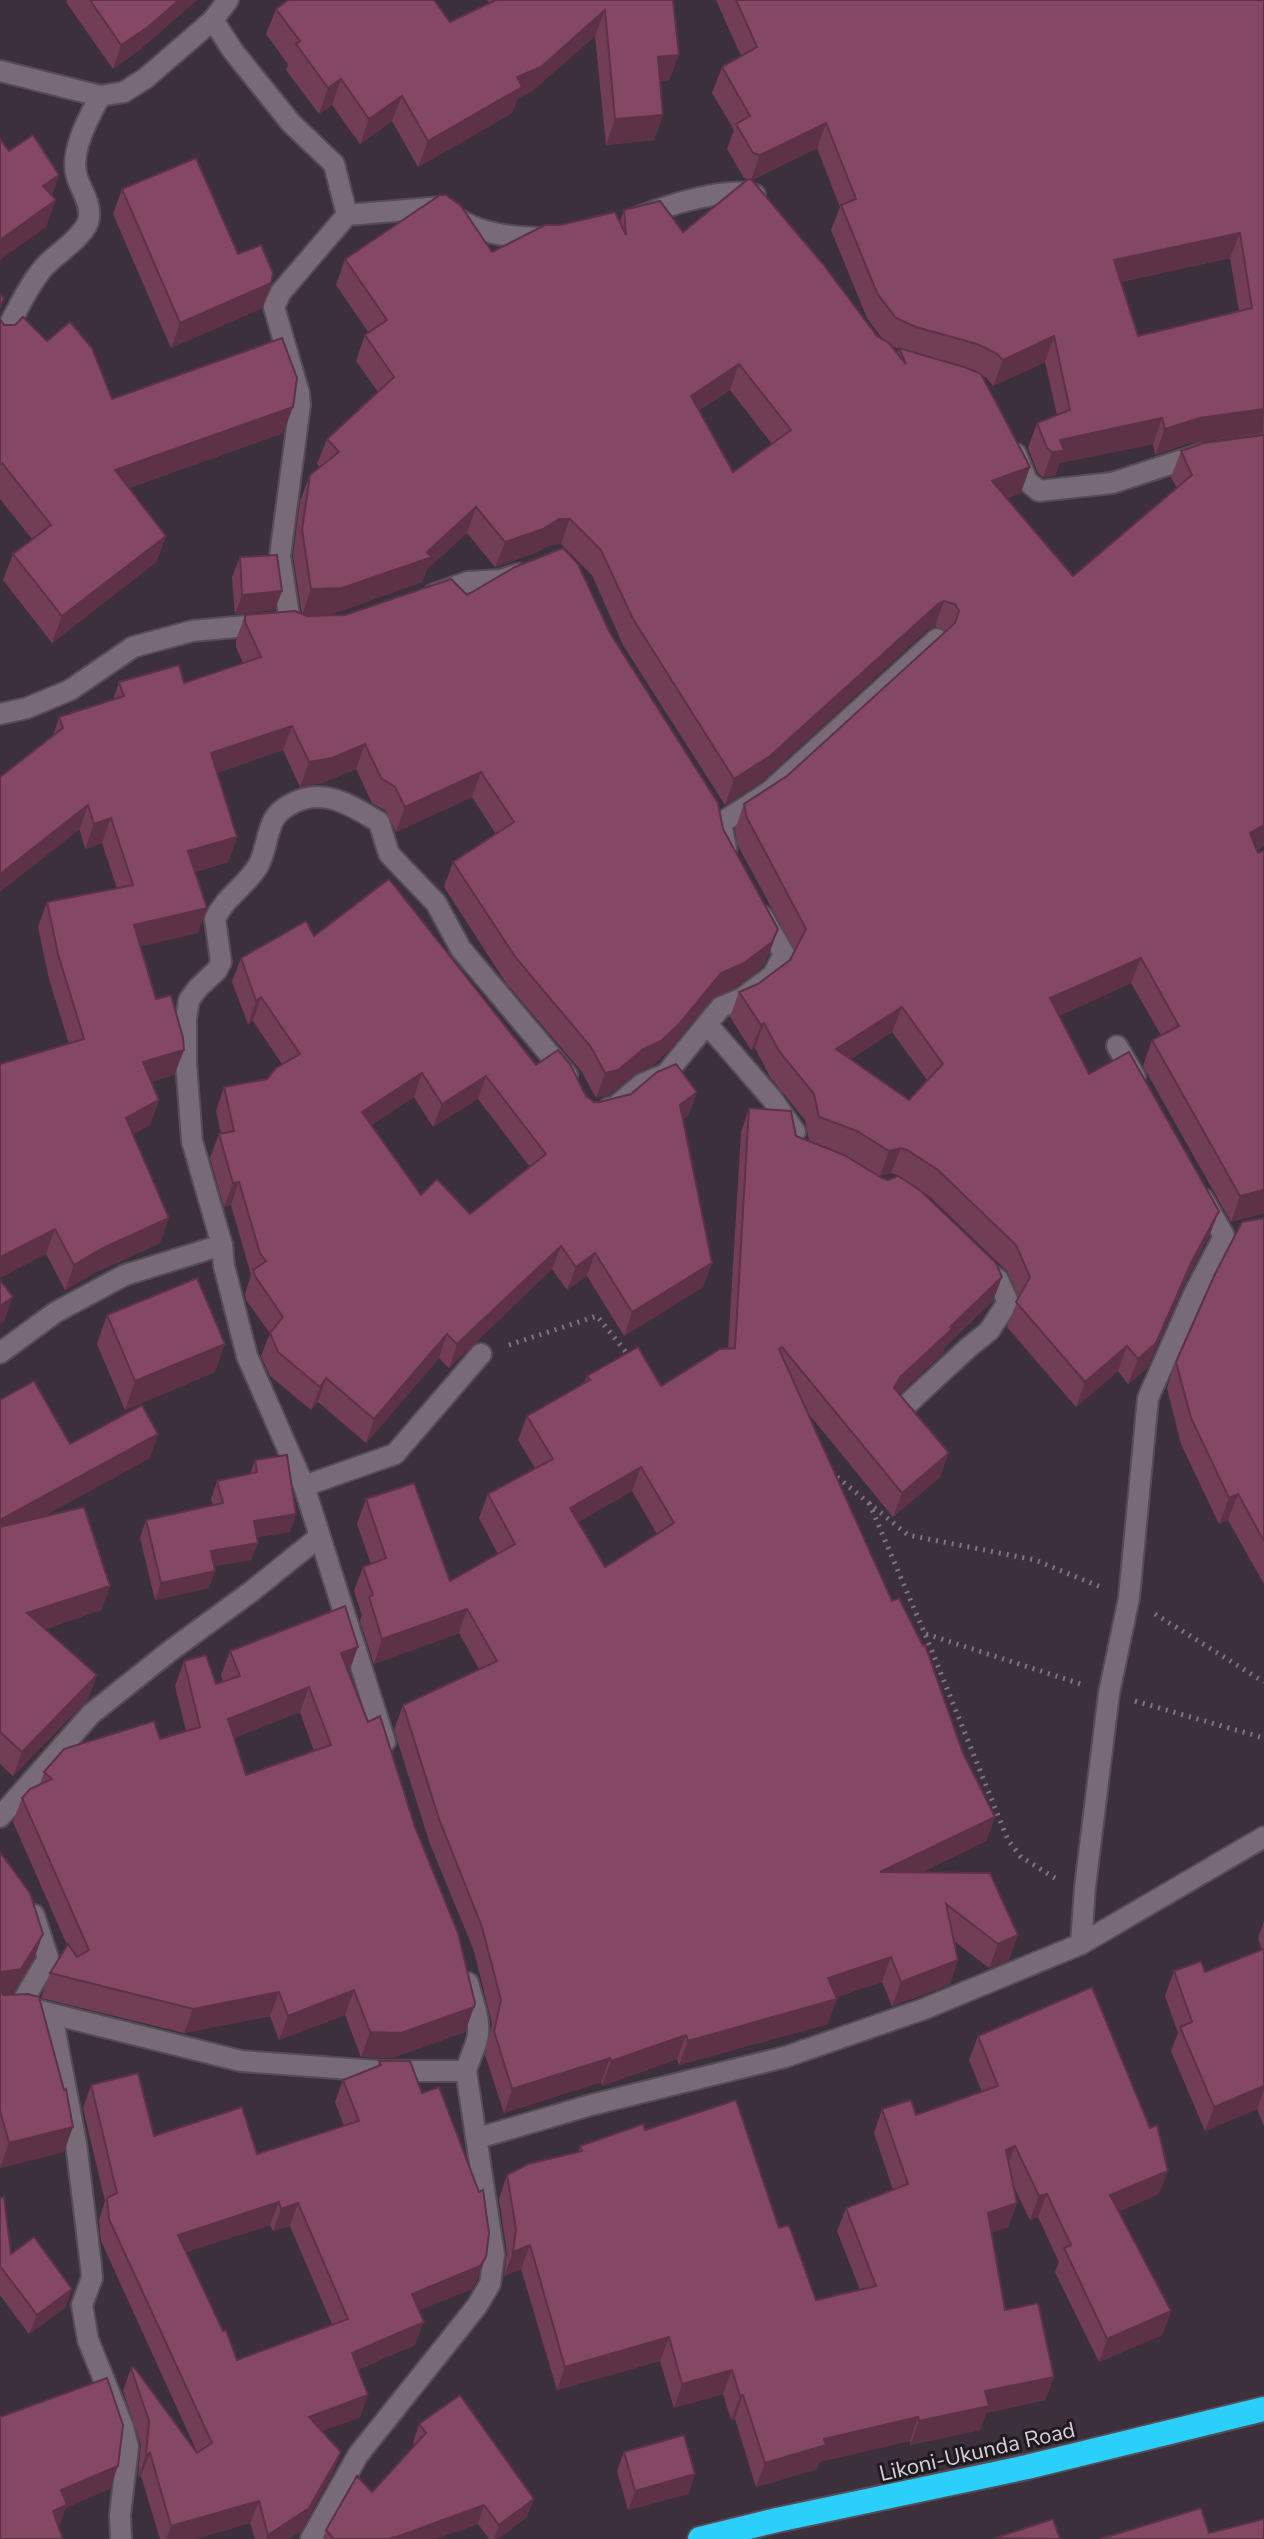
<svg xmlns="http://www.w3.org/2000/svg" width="1264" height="2539" font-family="'Nunito Sans',sans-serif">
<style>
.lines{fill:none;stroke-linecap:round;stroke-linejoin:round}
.minor-casing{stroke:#554c55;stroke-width:24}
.highway-casing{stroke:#554c55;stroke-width:28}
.path{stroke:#7e757e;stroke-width:5;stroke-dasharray:2 6;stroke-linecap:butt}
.minor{stroke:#786a77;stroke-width:20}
.highway{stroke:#2bd0fa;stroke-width:24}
.wall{fill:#723e56;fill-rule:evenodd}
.shaded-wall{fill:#5d3246}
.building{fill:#854864;stroke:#5d3246;stroke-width:2;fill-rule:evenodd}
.labels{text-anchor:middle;stroke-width:6;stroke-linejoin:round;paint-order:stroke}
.street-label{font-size:22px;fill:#d7d0d7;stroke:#1f1a1f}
</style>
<rect width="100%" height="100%" fill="#3b303b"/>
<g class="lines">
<defs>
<g id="minor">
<polyline points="213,20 233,51 291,123 334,164 347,215"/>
<polyline points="0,71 100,96 124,92 146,78 213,20 228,0"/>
<path d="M 639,217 C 665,206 730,185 755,195"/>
<path d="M 0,340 C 16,316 25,289 44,267 C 56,254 87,235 89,218 C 91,203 81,190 77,177 C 69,152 89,117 100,96"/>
<polyline points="1016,454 1027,481 1039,491 1112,483 1201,454"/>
<polyline points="434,594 468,582 501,580 519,574"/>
<path d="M 0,714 L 27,708 L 70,690 L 133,647 L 192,631 L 290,622 L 280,556 L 300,405 L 299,393 L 274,307 L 281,292 L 347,215 L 441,207 C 471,233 507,238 546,238"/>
<polyline points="726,849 721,823 769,792 937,639"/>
<polyline points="762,916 784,954 773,975 741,999 721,1007 707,1024 772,1099 795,1132"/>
<polyline points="1117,1046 1135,1077"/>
<polyline points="609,1108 615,1107 642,1084 666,1074 707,1024"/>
<polyline points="0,1353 56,1312 125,1275 222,1245"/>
<polyline points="900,1411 969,1347 989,1331 1008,1302 998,1280 980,1265"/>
<polyline points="304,1486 395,1454 481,1354"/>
<path d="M 385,1742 L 304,1486 L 247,1356 L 224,1266 L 222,1245 L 192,1141 L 186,1062 L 186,1019 L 189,1000 L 198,988 L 217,970 L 221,962 L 215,919 C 225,897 246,886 258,866 C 266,852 266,834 274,819 C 279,811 285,807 293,803 C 325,787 352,806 379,822 L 389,854 L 436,903 L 461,949 L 567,1075"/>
<polyline points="0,1817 91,1714 170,1651 252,1591 319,1537"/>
<polyline points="1081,1944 1085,1887 1109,1693 1129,1598 1148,1398 1194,1294 1224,1236 1203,1199"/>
<polyline points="20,2006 48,1958 34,1915"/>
<polyline points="0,2008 20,2006 241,2061 378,2071 466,2071"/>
<polyline points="52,2015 76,2143 91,2266 92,2278 82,2305 88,2340 123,2427 128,2447 120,2515 121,2539"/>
<polyline points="478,2138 591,2105 785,2057 924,2009 1081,1944 1264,1837"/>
<path d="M 311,2539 L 358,2455 L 477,2306 L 490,2284 L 494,2255 L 466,2071 C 469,2059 477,2045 478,2034 C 480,2018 472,1999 468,1983"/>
</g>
<polyline id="highway" points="700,2539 777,2520 1027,2467 1264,2409"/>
</defs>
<use href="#minor" class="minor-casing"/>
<use href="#highway" class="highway-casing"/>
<g class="path">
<polyline points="509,1345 597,1316 630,1357"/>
<polyline points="831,1472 908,1535 1035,1560 1103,1588"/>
<polyline points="869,1503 925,1634 1008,1840 1021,1857 1058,1880"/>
<polyline points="1155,1614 1264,1682"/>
<polyline points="926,1634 1084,1685"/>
<polyline points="1135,1701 1264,1738"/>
</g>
<use href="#minor" class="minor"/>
<use href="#highway" class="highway"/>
</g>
<g class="wall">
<polygon points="67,0 197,0 139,50 113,69 66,2"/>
<polygon points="487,0 673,0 669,80 660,81 663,115 654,140 606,145 595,36 531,92 518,98 512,113 418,167 392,121 360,144 332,105 319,114 286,70 288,64 266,34 276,9 450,22 490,3"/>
<path d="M 716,0 L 1264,0 L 1264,434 L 1190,443 L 1155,455 L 1153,444 L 1059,463 L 1055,476 L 1043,477 L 1038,473 L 1028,448 L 1037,423 L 1057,415 L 1045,362 L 993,386 L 987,378 L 982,376 L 1021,493 L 1007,498 L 1073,576 L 1177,488 L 1171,477 L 1181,451 L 1204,443 L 1264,846 L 1257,850 L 1258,853 L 1264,851 L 1264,1213 L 1231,1222 L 1143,1066 L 1152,1040 L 1161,1035 L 1131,983 L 1059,1016 L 1089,1074 L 1219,1211 L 1209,1236 L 1182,1289 L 1147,1368 L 1128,1384 L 1118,1371 L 1076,1407 L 1007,1327 L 1019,1297 L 1007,1271 L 929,1196 L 898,1175 L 891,1173 L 880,1176 L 993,1301 L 945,1347 L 943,1353 L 899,1394 L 940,1477 L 893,1517 L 808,1413 L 892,1601 L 963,1753 L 995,1817 L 986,1841 L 922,1872 L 990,1873 L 1009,1960 L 989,1968 L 954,1941 L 958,1960 L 949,1985 L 892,2006 L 882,1982 L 836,1997 L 828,2024 L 679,2065 L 677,2059 L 602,2086 L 601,2082 L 504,2113 L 485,2055 L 492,2024 L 474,1951 L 430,1844 L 394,1730 L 403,1705 L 479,1669 L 459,1633 L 374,1664 L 360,1621 L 362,1615 L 354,1591 L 363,1567 L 371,1564 L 357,1524 L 366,1499 L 450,1581 L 498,1554 L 479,1518 L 488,1494 L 535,1468 L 518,1440 L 527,1416 L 584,1383 L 587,1376 L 661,1386 L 728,1349 L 741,1132 L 749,1108 L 796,1136 L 809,1141 L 805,1120 L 770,1077 L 755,1048 L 751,1050 L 730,1017 L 739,992 L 758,984 L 790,960 L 795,951 L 737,844 L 735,829 L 744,804 L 787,776 L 947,631 L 935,626 L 928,629 L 761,782 L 725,805 L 623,645 L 592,575 L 561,544 L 550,545 L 533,554 L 495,567 L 467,533 L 427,569 L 422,582 L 332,614 L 304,615 L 307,616 L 345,615 L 467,595 L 610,633 L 778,929 L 769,954 L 763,966 L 735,988 L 712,998 L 670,1049 L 652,1066 L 634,1074 L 609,1095 L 596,1098 L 582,1072 L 506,983 L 444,887 L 453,862 L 496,834 L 472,797 L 396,832 L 386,811 L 372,803 L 356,769 L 322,783 L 300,787 L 283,750 L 217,773 L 237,837 L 228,862 L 195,872 L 198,933 L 140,946 L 156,999 L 184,1050 L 174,1075 L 151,1082 L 159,1100 L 150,1125 L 133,1134 L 160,1243 L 94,1273 L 65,1290 L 46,1254 L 0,1064 L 69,1044 L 49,979 L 38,927 L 47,902 L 117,888 L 102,843 L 85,849 L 53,736 L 59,717 L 113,700 L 119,682 L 184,683 L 243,663 L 236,647 L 236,640 L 245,615 L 302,614 L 293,556 L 300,501 L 310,475 L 320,467 L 317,464 L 327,439 L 378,392 L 356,361 L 365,335 L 369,333 L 336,285 L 345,259 L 492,252 L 620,221 L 624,210 L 683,232 L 748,179 L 744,178 L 727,149 L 734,130 L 712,93 L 722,67 L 741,56 ZM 817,148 L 840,207 L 831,230 L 867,318 L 884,341 L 877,336 L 752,180 ZM 1230,258 L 1239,311 L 1138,336 L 1121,282 ZM 890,345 L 899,349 L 897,354 ZM 730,390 L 772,444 L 733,472 L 699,410 ZM 892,1032 L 927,1080 L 909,1100 L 851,1059 ZM 632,1491 L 657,1534 L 605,1567 L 578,1522 Z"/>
<polygon points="122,189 262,308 171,348 113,214"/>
<polygon points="0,319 4,325 47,341 112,399 293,407 283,433 129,488 166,536 156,562 52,643 3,580 13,554 32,539 0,499"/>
<polygon points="240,557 275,610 235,614 232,577"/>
<path d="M 314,936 L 536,1065 L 594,1102 L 697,1092 L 688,1116 L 683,1120 L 712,1263 L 703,1287 L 624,1336 L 587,1276 L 567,1290 L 552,1269 L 449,1368 L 439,1358 L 366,1443 L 318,1402 L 311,1410 L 270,1376 L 261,1356 L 270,1333 L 246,1300 L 245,1294 L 251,1275 L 231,1205 L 224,1207 L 210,1158 L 219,1134 L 221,1134 L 216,1111 L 224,1087 L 267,1079 L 282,1064 L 253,1021 L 248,1024 L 232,982 L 241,958 ZM 414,1097 L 433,1127 L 478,1099 L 530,1167 L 470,1214 L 421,1195 L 371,1125 Z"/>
<polygon points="1264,1218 1264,1584 1228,1520 1219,1524 1181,1444 1167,1388 1176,1362"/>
<polygon points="107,1315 215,1372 125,1410 97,1344"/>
<polygon points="0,1400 70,1444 150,1458 42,1517 110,1586 101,1610 45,1629 97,1675 88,1699 13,1776 0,1764"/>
<polygon points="255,1460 296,1514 290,1532 257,1537 251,1560 214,1566 209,1588 155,1600 140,1538 146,1520 213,1506 211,1499 217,1481 250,1474"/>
<path d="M 230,1651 L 349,1672 L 368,1722 L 415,1827 L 474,2007 L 465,2032 L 392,2058 L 361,2057 L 345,2015 L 279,2040 L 270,2016 L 184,2033 L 41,1998 L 50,1973 L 67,1945 L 13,1822 L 22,1798 L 40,1784 L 44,1772 L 186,1731 L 175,1686 L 184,1661 L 216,1684 L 223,1681 L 221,1675 ZM 300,1712 L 314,1751 L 246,1775 L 234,1738 Z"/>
<polygon points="0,1852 34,1959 12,1994 4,1995 64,2152 0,2168"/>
<polygon points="1264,1921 1264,2126 1257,2109 1205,2131 1171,2051 1178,2033 1165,1996 1174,1971 1205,1972 1262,1950 1258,1938"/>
<polygon points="978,2036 1159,2194 1119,2211 1171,2311 1162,2335 1099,2362 1055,2272 1059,2262 1038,2217 1030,2220 1013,2185 1017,2203 1008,2227 991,2233 1005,2310 1054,2377 1045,2400 986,2413 980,2430 910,2445 910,2441 819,2462 817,2469 756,2487 735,2419 731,2420 723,2394 674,2408 660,2361 557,2390 521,2269 504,2276 507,2253 499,2199 507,2175 578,2152 580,2146 645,2130 779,2228 816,2300 860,2290 837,2231 846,2208 893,2190 874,2133 882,2109 916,2115 982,2092 969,2060"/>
<path d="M 379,2061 L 477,2280 L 472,2289 L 418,2310 L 415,2345 L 359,2369 L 360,2417 L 322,2431 L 341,2452 L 332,2474 L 301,2531 L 288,2539 L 255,2539 L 250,2523 L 195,2539 L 160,2539 L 141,2476 L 138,2477 L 141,2444 L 123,2391 L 131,2368 L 197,2453 L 197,2452 L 101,2241 L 99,2220 L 105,2201 L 83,2108 L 91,2085 L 154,2136 L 257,2154 L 344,2126 L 335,2102 L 343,2080 L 377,2067 ZM 270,2225 L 273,2231 L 290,2226 L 332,2324 L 237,2360 L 186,2252 Z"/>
<polygon points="0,2198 11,2254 72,2289 65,2308 29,2334 0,2295"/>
<polygon points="419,2424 527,2517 498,2539 489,2539 478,2524 435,2539 323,2539 326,2530 372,2492 415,2446 413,2443"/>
<polygon points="624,2452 695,2474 688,2494 628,2510 617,2471"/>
</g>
<g class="shaded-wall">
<polygon points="179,0 197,0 139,50 113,69 121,45"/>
<polygon points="605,10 595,36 531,92 518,98 512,113 418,167 428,141 517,77"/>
<polygon points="679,55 669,80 649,83 658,57"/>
<polygon points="341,79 332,105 319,114 328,88"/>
<polygon points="402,96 392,121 360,144 369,119"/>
<polygon points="663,115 654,140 606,145 615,119"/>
<polygon points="826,123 817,148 751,180 760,155"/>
<polygon points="59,175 50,202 43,186"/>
<polygon points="56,200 46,227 0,260 0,240"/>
<polygon points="1240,233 1230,258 1105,285 1114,260"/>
<polygon points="271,283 262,308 171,348 180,323"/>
<polygon points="1054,336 1045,362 993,386 1003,360"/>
<polygon points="739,364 730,390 681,421 691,396"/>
<polygon points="293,407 283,433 106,496 115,470"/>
<polygon points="1264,409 1263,433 1190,443 1155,455 1165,429 1200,418"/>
<polygon points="1162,418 1153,444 1059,463 1055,476 1043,477 1052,452 1060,440"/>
<polygon points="1030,467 1021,493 983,506 992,481"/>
<polygon points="476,507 467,533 427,569 422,582 332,614 302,615 311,589 427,552"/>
<polygon points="559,519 570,519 561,544 550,545 533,554 495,567 505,542"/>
<polygon points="166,536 156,562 52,643 62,616"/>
<polygon points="282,591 275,610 235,614 242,595"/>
<polygon points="944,601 935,626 928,629 761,782 725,805 734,779 938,604"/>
<polygon points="292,726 283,750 202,778 211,753"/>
<polygon points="365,744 356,769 322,783 300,787 309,762"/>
<polygon points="481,772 472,797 396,832 405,807"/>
<polygon points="88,805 79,830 0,892 0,874"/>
<polygon points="111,818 102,843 85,849 94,824"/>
<polygon points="1264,825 1264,846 1240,858 1250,833"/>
<polygon points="237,837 228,862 179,876 188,851"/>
<polygon points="207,908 198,933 125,950 134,925"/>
<polygon points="778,929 769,954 763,966 735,988 712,998 670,1049 652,1066 634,1074 609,1095 596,1098 605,1073 721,973"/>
<polygon points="1141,958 1131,983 1041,1024 1050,998"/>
<polygon points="261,997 253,1021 248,1024 256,1001"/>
<polygon points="902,1007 892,1032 827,1074 836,1049"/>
<polygon points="764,1023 755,1048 751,1050 761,1025"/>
<polygon points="184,1050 174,1075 134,1087 143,1062"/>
<polygon points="422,1073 414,1097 354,1136 362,1112"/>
<polygon points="486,1076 478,1099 433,1127 442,1104"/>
<polygon points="697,1092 688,1116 671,1128 680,1105"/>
<polygon points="159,1100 150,1125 117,1143 126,1118"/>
<polygon points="901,1148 891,1173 880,1176 889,1151"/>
<polygon points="239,1182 231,1205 224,1207 233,1183"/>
<polygon points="1264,1190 1264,1213 1231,1222 1240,1196"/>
<polygon points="1219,1211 1209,1236 1182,1289 1147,1368 1128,1384 1138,1359 1191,1263"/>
<polygon points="169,1218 160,1243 94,1273 65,1290 74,1265 103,1248"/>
<polygon points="55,1229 46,1254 0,1278 0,1257"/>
<polygon points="561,1246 552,1269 449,1368 457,1344"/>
<polygon points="595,1253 587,1276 567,1290 576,1267"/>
<polygon points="712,1263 703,1287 624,1336 632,1312"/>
<polygon points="1002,1277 993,1301 945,1347 943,1353 891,1401 894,1388 900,1377"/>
<polygon points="13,1297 4,1322 0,1324 0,1306"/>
<polygon points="447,1334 439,1358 366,1443 374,1419"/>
<polygon points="225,1344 215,1372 125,1410 135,1381"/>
<polygon points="1127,1346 1118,1371 1076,1407 1085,1382"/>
<polygon points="326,1378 318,1402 311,1410 320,1387"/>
<polygon points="158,1434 150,1458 0,1540 0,1520"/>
<polygon points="949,1453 940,1477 893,1517 902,1493"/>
<polygon points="641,1467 632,1491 561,1532 570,1508"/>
<polygon points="1238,1494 1228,1520 1219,1524 1229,1498"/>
<polygon points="296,1514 290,1532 247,1538 254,1521"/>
<polygon points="258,1543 251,1560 204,1568 211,1551"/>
<polygon points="215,1571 209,1588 155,1600 161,1583"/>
<polygon points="110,1586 101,1610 19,1637 27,1613"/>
<polygon points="467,1609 459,1633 374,1664 382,1639"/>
<polygon points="358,1647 349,1672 341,1653"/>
<polygon points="97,1675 88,1699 13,1776 22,1752"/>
<polygon points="309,1687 300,1712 219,1744 228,1719"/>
<polygon points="995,1817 986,1841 871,1896 880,1872"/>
<polygon points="43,1934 34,1959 12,1994 0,1996 0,1975"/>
<polygon points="1018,1935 1009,1960 989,1968 998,1944"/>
<polygon points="891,1957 882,1982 819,2002 828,1978"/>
<polygon points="958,1960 949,1985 892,2006 901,1982"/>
<polygon points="354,1990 345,2015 279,2040 288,2016"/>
<polygon points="279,1992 270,2016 184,2033 193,2009"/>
<polygon points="837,1999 828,2024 679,2065 688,2041"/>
<polygon points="474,2007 465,2032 392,2058 361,2057 370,2032"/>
<polygon points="686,2035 677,2059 602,2086 611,2061"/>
<polygon points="610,2058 601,2082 504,2113 512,2089"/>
<polygon points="1264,2086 1264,2090 1257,2109 1205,2131 1214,2107"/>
<polygon points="73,2127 64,2152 0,2168 9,2143"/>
<polygon points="1015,2146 1006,2170 1006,2150"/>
<polygon points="1168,2171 1159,2194 1102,2219 1110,2195"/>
<polygon points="1047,2194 1038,2217 1030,2220 1039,2196"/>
<polygon points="279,2202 270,2225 170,2257 178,2235"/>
<polygon points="298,2203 290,2226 273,2231 281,2209"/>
<polygon points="1017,2203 1008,2227 979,2237 988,2213"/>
<polygon points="530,2245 521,2269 504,2276 513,2252"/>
<polygon points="486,2257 477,2280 472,2289 403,2317 412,2294"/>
<polygon points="72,2289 65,2308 29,2334 37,2315"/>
<polygon points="1171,2311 1162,2335 1099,2362 1107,2339"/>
<polygon points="424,2322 415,2345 344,2375 352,2353"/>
<polygon points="669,2337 660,2361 557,2390 565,2367"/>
<polygon points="732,2370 723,2394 674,2408 682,2384"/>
<polygon points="1054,2377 1045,2400 986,2413 980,2430 910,2445 919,2421 985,2391"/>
<polygon points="368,2395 360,2417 300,2439 309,2417"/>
<polygon points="743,2395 735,2419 731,2420 740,2396"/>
<polygon points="918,2417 910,2441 819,2462 817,2469 756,2487 765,2463 824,2439"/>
<polygon points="341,2452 332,2474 301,2531 288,2539 266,2539 268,2535"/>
<polygon points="150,2453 141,2476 138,2477 146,2455"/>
<polygon points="118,2466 110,2489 66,2508 59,2528 45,2534 61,2490"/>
<polygon points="695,2474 688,2494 628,2510 635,2491"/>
<polygon points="534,2499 527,2517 498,2539 494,2539 499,2525"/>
<polygon points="259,2501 250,2523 195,2539 166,2539 171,2526"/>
<polygon points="484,2505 478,2524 435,2539 388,2539"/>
</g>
<g class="building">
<polygon points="90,0 179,0 148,27 121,45"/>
<polygon points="288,0 434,0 450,22 496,0 673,0 679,55 658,57 663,115 615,119 605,10 541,67 517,77 522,87 428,141 402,96 369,119 341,79 328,88 296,44 300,41 276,9"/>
<path d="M 736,0 L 1264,0 L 1264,409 L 1200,418 L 1165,429 L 1162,418 L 1060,440 L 1064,451 L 1052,452 L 1047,448 L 1037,423 L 1070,410 L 1054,336 L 1003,360 L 996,353 L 977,344 L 916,327 L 896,318 L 877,293 L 841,205 L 856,199 L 826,123 L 760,155 L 753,153 L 736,124 L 750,116 L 722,67 L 757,47 ZM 1240,233 L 1252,308 L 1138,336 L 1114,260 Z"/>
<polygon points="33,135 59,175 43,186 56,200 0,240 0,139 9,151"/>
<polygon points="196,158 238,254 261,245 273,273 271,283 180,323 122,189"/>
<path d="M 751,179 L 823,264 L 877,336 L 889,343 L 906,364 L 899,348 L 967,368 L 981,374 L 1030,467 L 992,481 L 1073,576 L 1192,475 L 1181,451 L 1204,443 L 1264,435 L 1264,825 L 1250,833 L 1258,853 L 1264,851 L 1264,1190 L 1240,1196 L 1152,1040 L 1179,1026 L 1141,958 L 1050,998 L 1089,1074 L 1129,1052 L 1219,1211 L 1191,1263 L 1156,1343 L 1138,1359 L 1127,1346 L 1085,1382 L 1016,1302 L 1030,1277 L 1016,1245 L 938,1170 L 907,1150 L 901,1148 L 889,1151 L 857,1131 L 819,1117 L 814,1094 L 779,1051 L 764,1023 L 761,1025 L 739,992 L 758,984 L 790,960 L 806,929 L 747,818 L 744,804 L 787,776 L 955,623 L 959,611 L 955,604 L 944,601 L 938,604 L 770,756 L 734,779 L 633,619 L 601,550 L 570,519 L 559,519 L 543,529 L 505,542 L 476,507 L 427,552 L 432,557 L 342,588 L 311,589 L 302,530 L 310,475 L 339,452 L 327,439 L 394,377 L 365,335 L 387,320 L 345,259 L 440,195 L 446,195 L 461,206 L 492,252 L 545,225 L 560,225 L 615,212 L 626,235 L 624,210 L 660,201 L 683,232 L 747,180 ZM 739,364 L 791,430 L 733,472 L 691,396 ZM 902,1007 L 943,1064 L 909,1100 L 836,1049 Z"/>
<polygon points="0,294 4,298 0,307"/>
<polygon points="23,317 47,341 70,322 92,348 112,399 282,338 297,378 293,407 115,470 166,536 62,616 13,554 51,525 2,463 0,464 0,319 4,325 15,325"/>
<polygon points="563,548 578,564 610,633 718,803 723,829 778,929 772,942 744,963 721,973 679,1024 661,1041 643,1049 618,1070 605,1073 591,1047 516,958 453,862 514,822 481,772 405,807 395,787 381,778 365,744 332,758 309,762 292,726 211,753 237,837 188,851 207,908 134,925 156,999 171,995 183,1038 184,1050 143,1062 159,1100 126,1118 169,1218 103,1248 74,1265 55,1229 0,1257 0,1064 84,1039 58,954 47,902 133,885 111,818 94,824 88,805 0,874 0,777 63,728 59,717 124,696 119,682 179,665 184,683 261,657 245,622 245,615 295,611 307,616 345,615 451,579 467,595 515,567"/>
<polygon points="277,555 282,591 242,595 240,557"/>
<path d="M 389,879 L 536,1065 L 558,1050 L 570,1064 L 586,1096 L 594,1102 L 600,1102 L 631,1094 L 657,1072 L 676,1064 L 697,1092 L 680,1105 L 712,1263 L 632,1312 L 595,1253 L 576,1267 L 561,1246 L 457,1344 L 447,1334 L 374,1419 L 326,1378 L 320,1387 L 278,1352 L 270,1333 L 283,1317 L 255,1276 L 253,1270 L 266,1261 L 260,1253 L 239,1182 L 233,1183 L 219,1134 L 234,1131 L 224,1087 L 267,1079 L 276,1068 L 300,1054 L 261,997 L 256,1001 L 241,958 L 306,921 L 314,936 ZM 422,1073 L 442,1104 L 486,1076 L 546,1154 L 470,1214 L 437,1179 L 421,1195 L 362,1112 Z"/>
<path d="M 749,1108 L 791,1111 L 796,1136 L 844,1155 L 882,1178 L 888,1180 L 898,1176 L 921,1191 L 996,1263 L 1002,1277 L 950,1327 L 952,1329 L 900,1377 L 894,1388 L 949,1453 L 902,1493 L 782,1347 L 779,1349 L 892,1601 L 899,1598 L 923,1646 L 925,1645 L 963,1753 L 995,1817 L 880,1872 L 990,1873 L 1018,1935 L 998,1944 L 946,1904 L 958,1960 L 901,1982 L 891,1957 L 828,1978 L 837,1999 L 688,2041 L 686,2035 L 611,2061 L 610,2058 L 512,2089 L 494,2031 L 501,2000 L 482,1927 L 439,1819 L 403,1705 L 497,1661 L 467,1609 L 382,1639 L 369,1597 L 373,1595 L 363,1567 L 386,1558 L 366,1499 L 414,1483 L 450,1581 L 515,1544 L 488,1494 L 553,1459 L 527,1416 L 590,1380 L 587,1376 L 638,1347 L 661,1386 L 720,1349 L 735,1348 ZM 641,1467 L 674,1523 L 605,1567 L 570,1508 Z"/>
<polygon points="1264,1218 1264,1541 1238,1494 1229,1498 1191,1418 1176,1362 1215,1274 1242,1222"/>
<polygon points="197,1278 225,1344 135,1381 107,1315"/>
<polygon points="0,1280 13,1297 0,1306"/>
<polygon points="34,1381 70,1444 142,1405 158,1434 0,1520 0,1400"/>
<polygon points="287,1455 296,1514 254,1521 258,1543 211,1551 215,1571 161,1583 146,1520 223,1503 217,1481 257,1472 255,1460"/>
<polygon points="84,1507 110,1586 27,1613 97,1675 22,1752 0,1732 0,1527"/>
<path d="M 345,1606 L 358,1647 L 341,1653 L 368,1722 L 380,1716 L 415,1827 L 458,1933 L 475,2003 L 474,2007 L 401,2033 L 370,2032 L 354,1990 L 288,2016 L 279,1992 L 193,2009 L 50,1973 L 68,1944 L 77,1957 L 89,1950 L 22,1798 L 30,1789 L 52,1779 L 44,1772 L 64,1749 L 154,1721 L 160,1739 L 200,1727 L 184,1661 L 206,1655 L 216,1684 L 240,1676 L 230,1651 ZM 309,1687 L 331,1745 L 246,1775 L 228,1719 Z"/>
<polygon points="0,1852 30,1893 43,1934 21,1969 2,1972 0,1975"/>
<polygon points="1264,1949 1264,2086 1214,2107 1180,2027 1192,2022 1174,1971 1201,1961 1205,1972"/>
<polygon points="1092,1987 1150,2128 1157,2125 1168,2171 1110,2195 1171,2311 1107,2339 1064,2248 1071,2245 1047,2194 1039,2196 1015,2146 1006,2150 1017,2203 988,2213 1005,2310 1038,2303 1054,2377 985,2391 989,2406 919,2421 918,2417 824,2439 826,2445 765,2463 743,2395 740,2396 732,2370 682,2384 669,2337 565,2367 530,2245 513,2252 516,2229 507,2175 528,2164 582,2151 580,2146 643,2124 645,2130 736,2100 779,2228 789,2225 816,2300 876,2286 846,2208 908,2184 882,2109 911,2100 916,2115 998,2086 978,2036"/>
<polygon points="0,1990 4,1995 28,1994 39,1997 64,2090 66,2089 73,2127 9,2143 0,2110"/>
<path d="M 379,2061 L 410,2061 L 422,2093 L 439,2087 L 479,2192 L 483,2190 L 489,2233 L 486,2257 L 480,2266 L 412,2294 L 424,2322 L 352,2353 L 368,2395 L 309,2417 L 341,2452 L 309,2508 L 268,2535 L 259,2501 L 171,2526 L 150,2453 L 146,2455 L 149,2421 L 131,2368 L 134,2367 L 197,2453 L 212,2443 L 109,2219 L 107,2198 L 117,2193 L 91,2085 L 138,2073 L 154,2136 L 242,2107 L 257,2154 L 359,2121 L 343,2080 L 381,2065 ZM 279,2202 L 281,2209 L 298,2203 L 348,2319 L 237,2360 L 226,2330 L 223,2331 L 178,2235 Z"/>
<polygon points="4,2197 11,2254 34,2237 72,2289 37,2315 0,2266 0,2198"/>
<polygon points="107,2378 123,2425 118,2466 61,2490 67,2505 53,2511 63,2539 0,2539 0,2417"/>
<polygon points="460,2395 534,2499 499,2525 484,2505 402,2535 388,2539 334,2539 326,2530 357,2476 372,2492 426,2433 419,2424"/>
<polygon points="684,2435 695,2474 635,2491 624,2452"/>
<polygon points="1201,2508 1209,2533 1264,2519 1264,2539 1100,2539"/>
<polygon points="1053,2519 1060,2539 995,2538"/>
</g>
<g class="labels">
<g class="street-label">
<text transform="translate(977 2451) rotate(-13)" y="8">Likoni-Ukunda Road</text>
</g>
</g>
</svg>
